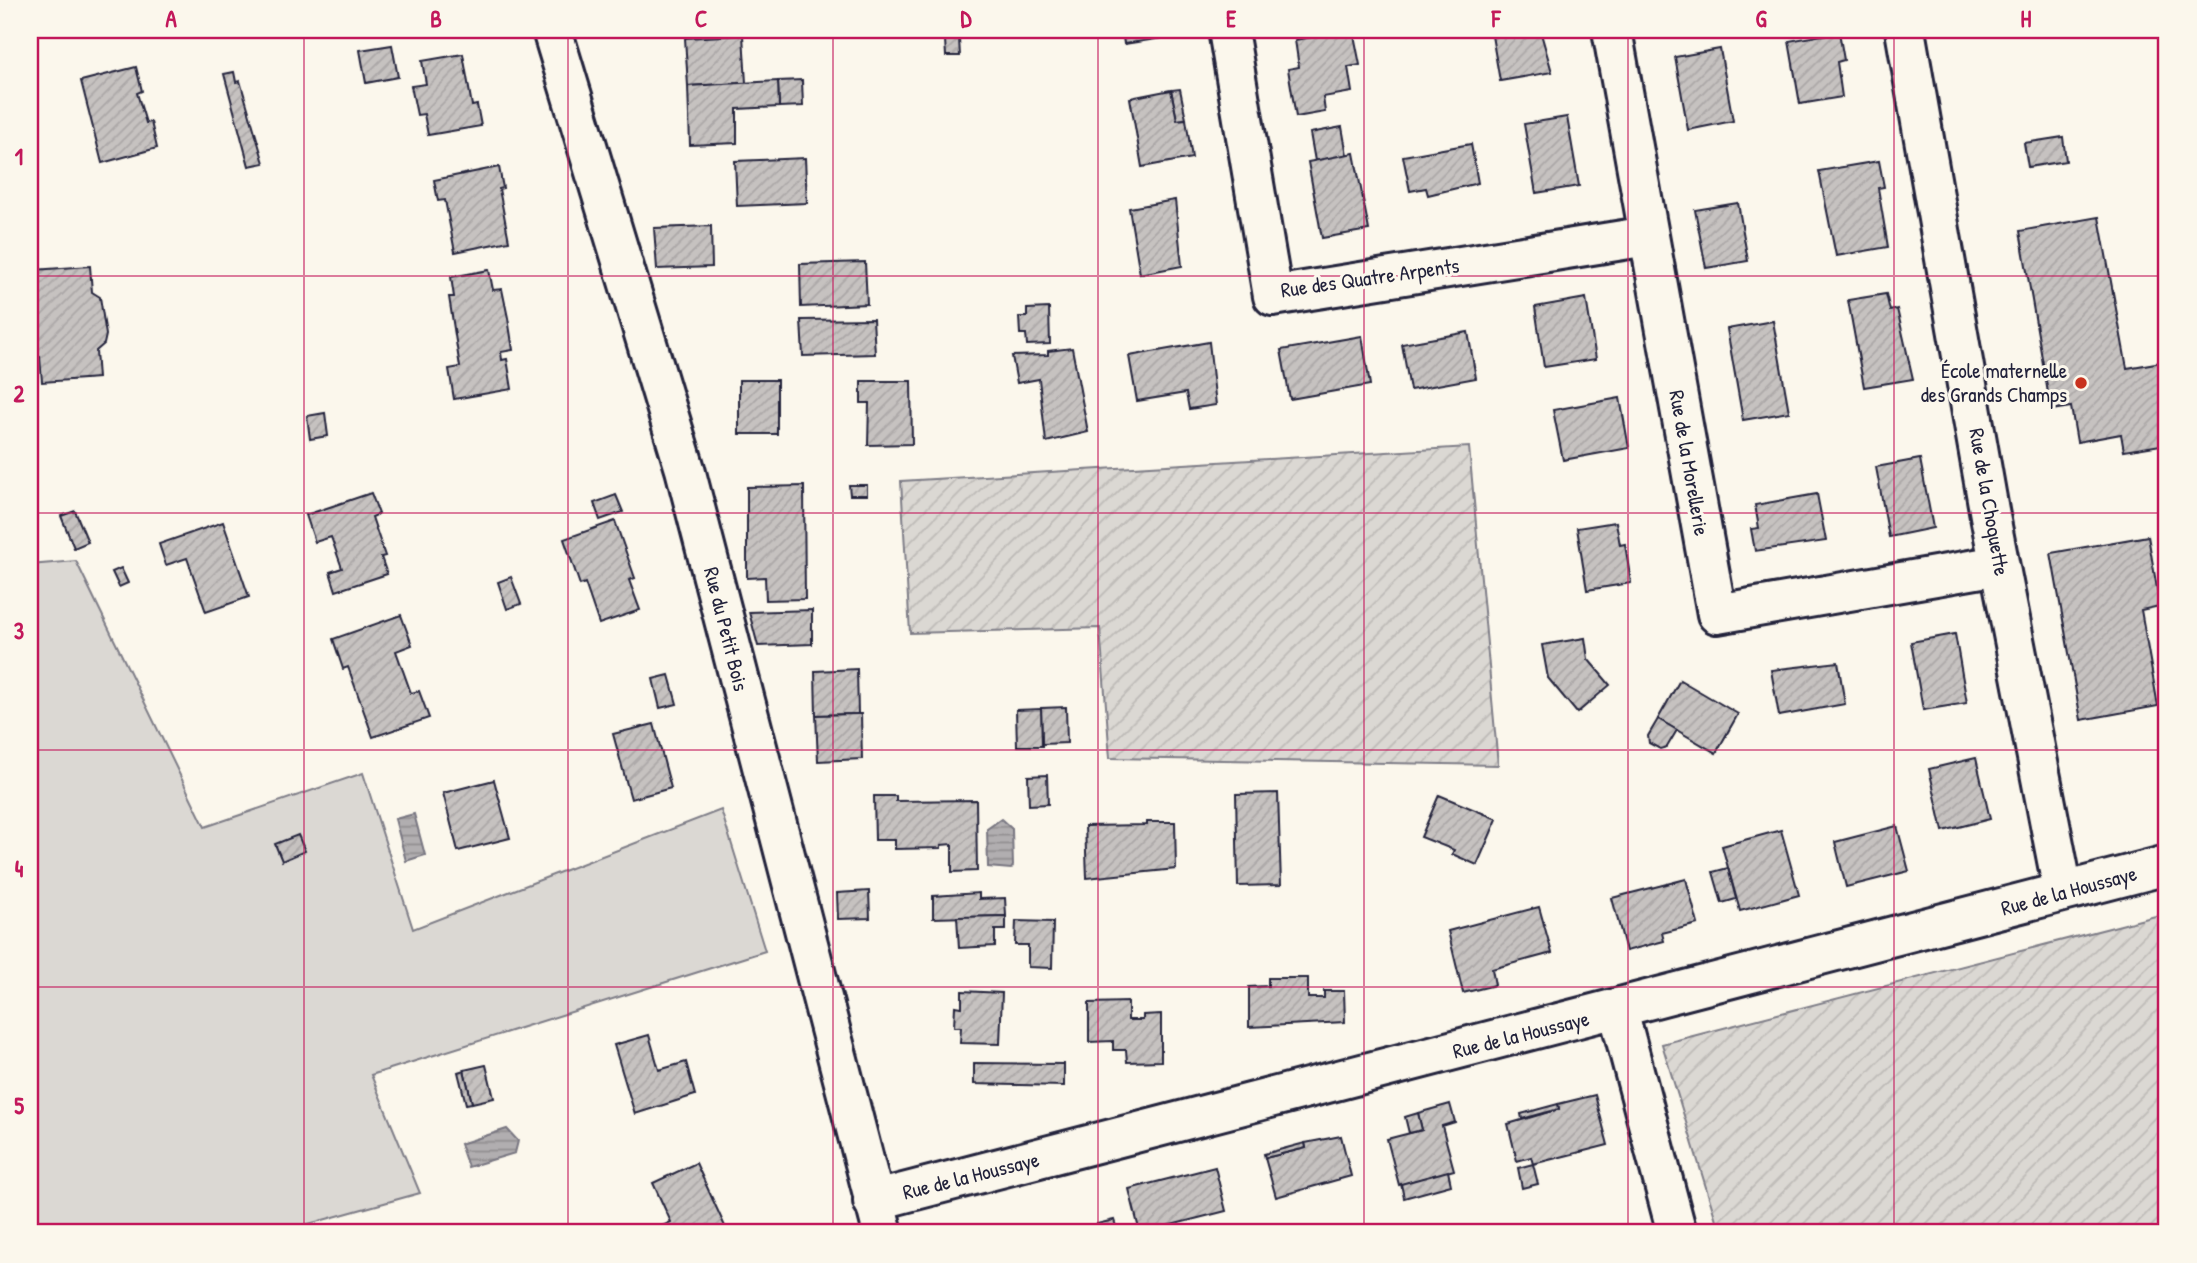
<svg xmlns="http://www.w3.org/2000/svg" width="2197" height="1263" font-family="'Patrick Hand',sans-serif">
<style>
.green{fill:#dbd8d3;stroke:#7e7d87;stroke-width:2}
.garden{fill:url(#garden-furrows);stroke:#7e7d87;stroke-width:2}
.water{fill:url(#water-rules);stroke:#787681;stroke-width:2}
.building{fill:url(#building-hatch);stroke:#22223b;stroke-width:2}
.lines{fill:none;stroke-linecap:round;stroke-linejoin:round}
.minor-casing{stroke:#22223b;stroke-width:44}
.minor{stroke:#fbf7ec;stroke-width:38}
.grid{fill:none;stroke:#c2185b;stroke-width:2;stroke-opacity:0.55}
.poi-dot{fill:#c8321e;stroke:#fbf7ec;stroke-width:2.5}
.labels{text-anchor:middle;stroke-width:6;stroke-linejoin:round;paint-order:stroke}
.street-label{font-size:21px;fill:#22223b;stroke:#fbf7ec}
.poi-label{font-size:21px;fill:#22223b;stroke:#fbf7ec;text-anchor:end}
.neatline{fill:none;stroke:#c2185b;stroke-width:2.5}
.grid-label{font-size:23px;text-anchor:middle;font-weight:bold;fill:#c2185b}
</style>
<defs>
<pattern id="garden-furrows" width="10" height="10" patternUnits="userSpaceOnUse" patternTransform="scale(1.75)"><rect width="10" height="10" fill="#dbd8d3"/><path d="M-1 1l2-2M0 10L10 0M9 11l2-2" fill="none" stroke="#bcb9b6"/></pattern>
<pattern id="water-rules" width="6" height="5" patternUnits="userSpaceOnUse" patternTransform="scale(1.75)"><rect width="6" height="5" fill="#b1aeb0"/><path d="M0 2.5h6" fill="none" stroke="#908d90"/></pattern>
<pattern id="building-hatch" width="6" height="6" patternUnits="userSpaceOnUse" patternTransform="scale(1.75)"><rect width="6" height="6" fill="#c6c2c0"/><path d="M-1 1l2-2M0 6l6-6M5 7l2-2" fill="none" stroke="#aaa6a6"/></pattern>
</defs>
<rect width="100%" height="100%" fill="#fbf7ec"/>
<filter id="ink" filterUnits="userSpaceOnUse"><feTurbulence type="fractalNoise" baseFrequency=".0143" numOctaves="2"/><feDisplacementMap in="SourceGraphic" scale="14" xChannelSelector="R" yChannelSelector="G"/><feConvolveMatrix kernelMatrix="1 2 1 2 8 2 1 2 1" color-interpolation-filters="sRGB"/></filter>
<g filter="url(#ink)">
<polygon class="green" points="76,561 205,827 363,773 413,929 721,810 765,951 371,1075 420,1193 276,1233 30,1233 30,565"/>
<g class="garden">
<polygon points="1469,447 1498,765 1110,758 1100,628 910,633 901,481"/>
<polygon points="2167,913 2167,1233 1720,1233 1662,1044"/>
</g>
<g class="water">
<polygon points="414,814 425,855 406,861 395,819"/>
<polygon points="1001,819 1012,829 1013,866 1011,869 988,867 987,829"/>
<polygon points="507,1129 518,1141 515,1153 468,1167 460,1144"/>
</g>
<g class="building">
<polygon points="1122,30 1167,30 1169,37 1124,44"/>
<polygon points="1296,30 1318,30 1319,36 1297,40"/>
<polygon points="1353,30 1360,65 1348,67 1352,92 1323,97 1325,112 1296,117 1288,69 1299,67 1295,40"/>
<polygon points="1491,30 1540,30 1552,72 1500,81"/>
<polygon points="1839,32 1844,60 1837,62 1842,97 1800,104 1789,41"/>
<polygon points="743,35 746,83 688,86 685,38"/>
<polygon points="959,39 960,56 946,56 945,40"/>
<polygon points="392,45 398,77 366,83 360,50"/>
<polygon points="1720,49 1733,121 1688,130 1675,57"/>
<polygon points="463,54 472,106 477,105 481,126 428,135 424,114 417,115 411,86 426,84 422,61"/>
<polygon points="136,67 142,91 137,93 146,123 151,122 157,148 102,163 81,81"/>
<polygon points="234,72 236,82 240,81 264,163 249,166 224,74"/>
<polygon points="802,80 803,106 779,107 778,81"/>
<polygon points="778,81 779,107 737,109 737,143 690,145 688,86"/>
<polygon points="1180,89 1186,119 1177,120 1171,90"/>
<polygon points="1171,90 1177,120 1186,119 1192,158 1142,167 1130,98"/>
<polygon points="1567,117 1579,186 1536,193 1524,124"/>
<polygon points="1342,127 1347,155 1315,161 1310,133"/>
<polygon points="2063,137 2066,161 2028,167 2024,143"/>
<polygon points="1471,144 1478,183 1428,195 1426,188 1410,191 1403,156"/>
<polygon points="1354,153 1369,230 1322,238 1308,162"/>
<polygon points="805,158 807,203 737,206 735,161"/>
<polygon points="1879,161 1884,187 1878,188 1888,247 1836,256 1819,171"/>
<polygon points="499,167 503,188 499,189 509,241 455,252 445,200 438,201 434,180"/>
<polygon points="1175,200 1182,266 1140,274 1129,208"/>
<polygon points="1738,203 1748,261 1706,268 1695,210"/>
<polygon points="2099,217 2127,368 2167,361 2167,444 2124,451 2121,434 2077,442 2071,407 2051,410 2020,231"/>
<polygon points="711,226 712,267 657,269 654,228"/>
<polygon points="865,262 867,304 801,307 800,264"/>
<polygon points="90,266 92,292 100,297 106,335 104,344 96,351 98,378 42,382 40,357 35,357 30,298 35,294 34,270"/>
<polygon points="489,270 493,290 502,289 508,318 513,350 501,352 502,360 507,359 512,389 454,399 449,369 460,367 449,297 454,297 451,277"/>
<polygon points="1886,294 1890,311 1897,309 1913,379 1864,387 1848,300"/>
<polygon points="1586,298 1596,359 1544,367 1535,307"/>
<polygon points="1049,308 1050,344 1027,345 1026,334 1020,334 1019,317 1027,317 1027,309"/>
<polygon points="873,319 875,354 803,356 801,320"/>
<polygon points="1773,321 1789,412 1743,420 1727,329"/>
<polygon points="1468,332 1476,378 1410,390 1402,344"/>
<polygon points="1362,336 1370,385 1290,399 1281,350"/>
<polygon points="1209,342 1216,405 1189,409 1186,393 1137,401 1129,356"/>
<polygon points="1072,348 1088,432 1046,442 1039,379 1017,383 1012,356 1048,355 1048,351"/>
<rect x="739" y="380" width="38" height="54"/>
<polygon points="861,381 911,381 912,444 868,445 869,403 861,403"/>
<polygon points="1620,398 1629,448 1563,460 1553,410"/>
<polygon points="325,413 328,436 310,439 307,416"/>
<polygon points="1920,459 1933,528 1889,537 1876,467"/>
<polygon points="849,485 867,485 867,495 850,495"/>
<polygon points="804,486 805,599 766,600 765,577 747,578 747,487"/>
<polygon points="371,493 379,514 372,517 385,556 381,557 387,574 336,591 330,572 342,568 331,537 315,542 306,515"/>
<polygon points="1817,494 1826,541 1755,551 1751,529 1759,528 1755,505"/>
<polygon points="616,495 623,512 600,520 594,503"/>
<polygon points="75,511 88,542 74,548 61,516"/>
<polygon points="615,521 635,578 629,580 640,610 599,624 585,583 580,585 564,539"/>
<polygon points="223,522 249,597 206,612 187,558 166,565 159,544"/>
<polygon points="1616,522 1620,545 1625,544 1631,583 1587,590 1577,528"/>
<polygon points="2148,536 2160,606 2141,610 2158,706 2081,720 2051,553"/>
<polygon points="121,568 128,583 119,587 112,572"/>
<polygon points="511,577 521,604 507,609 498,582"/>
<polygon points="812,610 812,644 758,646 749,612"/>
<polygon points="401,615 412,645 396,651 411,693 419,691 429,718 373,737 348,667 343,669 333,639"/>
<polygon points="1955,634 1967,703 1923,710 1911,642"/>
<polygon points="1585,638 1588,659 1610,685 1577,713 1548,678 1542,645"/>
<polygon points="1838,662 1845,704 1779,716 1771,670"/>
<polygon points="857,669 858,714 816,715 815,671"/>
<polygon points="669,675 677,704 660,708 653,679"/>
<polygon points="1680,680 1738,714 1716,753 1658,719"/>
<polygon points="1066,707 1067,743 1042,744 1041,708"/>
<polygon points="1041,709 1042,746 1017,746 1016,710"/>
<polygon points="858,714 861,714 862,759 818,761 816,715"/>
<polygon points="1658,719 1677,730 1667,747 1660,749 1649,743 1648,736"/>
<polygon points="654,724 671,788 631,799 613,734"/>
<polygon points="1976,758 1990,819 1943,831 1929,769"/>
<polygon points="1047,775 1048,804 1029,805 1028,776"/>
<polygon points="494,780 510,838 458,851 443,793"/>
<polygon points="1278,793 1281,885 1238,886 1236,794"/>
<polygon points="1439,795 1497,819 1477,865 1452,854 1454,850 1421,837"/>
<polygon points="874,796 896,796 896,801 976,800 977,871 952,872 952,844 941,845 941,848 895,849 895,840 875,840"/>
<polygon points="1147,822 1175,822 1176,869 1087,878 1085,826 1147,825"/>
<polygon points="1897,826 1909,871 1846,887 1835,842"/>
<polygon points="1781,830 1799,895 1740,911 1722,846"/>
<polygon points="298,835 305,851 282,861 275,844"/>
<polygon points="1728,868 1736,899 1722,903 1713,872"/>
<polygon points="1686,879 1698,924 1662,933 1664,941 1626,951 1612,898"/>
<polygon points="869,891 870,918 838,919 837,893"/>
<polygon points="979,893 979,899 1005,898 1006,916 933,918 933,896"/>
<polygon points="1539,907 1552,953 1492,969 1495,985 1463,993 1448,931"/>
<polygon points="1006,916 1006,930 995,930 995,946 959,948 957,917"/>
<polygon points="1016,921 1053,922 1052,968 1028,967 1028,945 1015,945"/>
<polygon points="1268,978 1308,978 1308,998 1324,998 1324,991 1344,991 1345,1022 1249,1027 1249,987 1268,986"/>
<polygon points="962,991 1002,993 1000,1044 960,1043 961,1027 954,1027 955,1006 962,1007"/>
<polygon points="1128,1002 1128,1020 1143,1020 1143,1015 1161,1014 1161,1061 1127,1062 1126,1050 1113,1050 1113,1041 1089,1042 1089,1003"/>
<polygon points="649,1035 659,1070 686,1062 695,1095 635,1114 614,1045"/>
<polygon points="974,1063 1064,1064 1064,1086 974,1084"/>
<polygon points="486,1065 494,1098 472,1103 464,1070"/>
<polygon points="464,1070 472,1103 466,1104 458,1072"/>
<polygon points="1595,1095 1608,1145 1533,1164 1531,1157 1517,1161 1508,1124 1559,1109 1558,1104"/>
<polygon points="1450,1104 1455,1122 1442,1126 1454,1170 1399,1185 1387,1139 1422,1130 1418,1113"/>
<polygon points="1558,1104 1559,1109 1522,1119 1521,1114"/>
<polygon points="1418,1113 1422,1130 1409,1133 1405,1117"/>
<polygon points="1341,1136 1351,1176 1276,1197 1265,1158 1306,1148 1305,1143"/>
<polygon points="1305,1143 1306,1148 1265,1158 1264,1154"/>
<polygon points="696,1163 728,1233 658,1233 656,1229 671,1222 653,1183"/>
<polygon points="1533,1164 1538,1184 1522,1188 1518,1168"/>
<polygon points="1215,1167 1226,1211 1163,1227 1164,1233 1140,1233 1129,1189"/>
<polygon points="1448,1171 1451,1185 1404,1198 1401,1184"/>
<polygon points="1114,1220 1118,1233 1099,1233 1097,1224"/>
</g>
<g class="lines">
<defs>
<g id="minor">
<polyline points="552,30 685,469 883,1233"/>
<polyline points="1228,30 1273,296 1648,236"/>
<polyline points="1612,30 1717,614 1999,565"/>
<polyline points="1905,30 1990,516 2063,891"/>
<polyline points="1618,1010 1677,1233"/>
<polyline points="873,1201 2167,865"/>
</g>
</defs>
<use href="#minor" class="minor-casing"/>
<use href="#minor" class="minor"/>
</g>
</g>
<path class="grid" d="M 304,30 L 304,1233M 568,30 L 568,1233M 833,30 L 833,1233M 1098,30 L 1098,1233M 1364,30 L 1364,1233M 1628,30 L 1628,1233M 1894,30 L 1894,1233M 30,276 L 2167,276M 30,513 L 2167,513M 30,750 L 2167,750M 30,987 L 2167,987"/>
<circle class="poi-dot" cx="2081" cy="383" r="7"/>
<g class="labels">
<g class="street-label">
<text transform="translate(1370 278) rotate(-8)" y="7">Rue des Quatre Arpents</text>
<text transform="translate(1689 463) rotate(80)" y="7">Rue de la Morellerie</text>
<text transform="translate(1989 502) rotate(80)" y="7">Rue de la Choquette</text>
<text transform="translate(726 629) rotate(76)" y="7">Rue du Petit Bois</text>
<text transform="translate(2069 891) rotate(-15)" y="7">Rue de la Houssaye</text>
<text transform="translate(1521 1035) rotate(-14)" y="7">Rue de la Houssaye</text>
<text transform="translate(971 1176) rotate(-14)" y="7">Rue de la Houssaye</text>
</g>
<g class="poi-label">
<text x="2067" y="378">École maternelle<tspan x="2067" dy="24">des Grands Champs</tspan></text>
</g>
</g>
<rect width="2197" height="1263" fill="none" stroke="#fbf7ec" stroke-width="77"/>
<rect x="38" y="38" width="2120" height="1186" class="neatline"/>
<g class="grid-label">
<text x="171" y="27">A</text>
<text x="436" y="27">B</text>
<text x="701" y="27">C</text>
<text x="966" y="27">D</text>
<text x="1231" y="27">E</text>
<text x="1496" y="27">F</text>
<text x="1761" y="27">G</text>
<text x="2026" y="27">H</text>
<text x="19" y="165">1</text>
<text x="19" y="402">2</text>
<text x="19" y="639">3</text>
<text x="19" y="877">4</text>
<text x="19" y="1114">5</text>
</g>
</svg>
